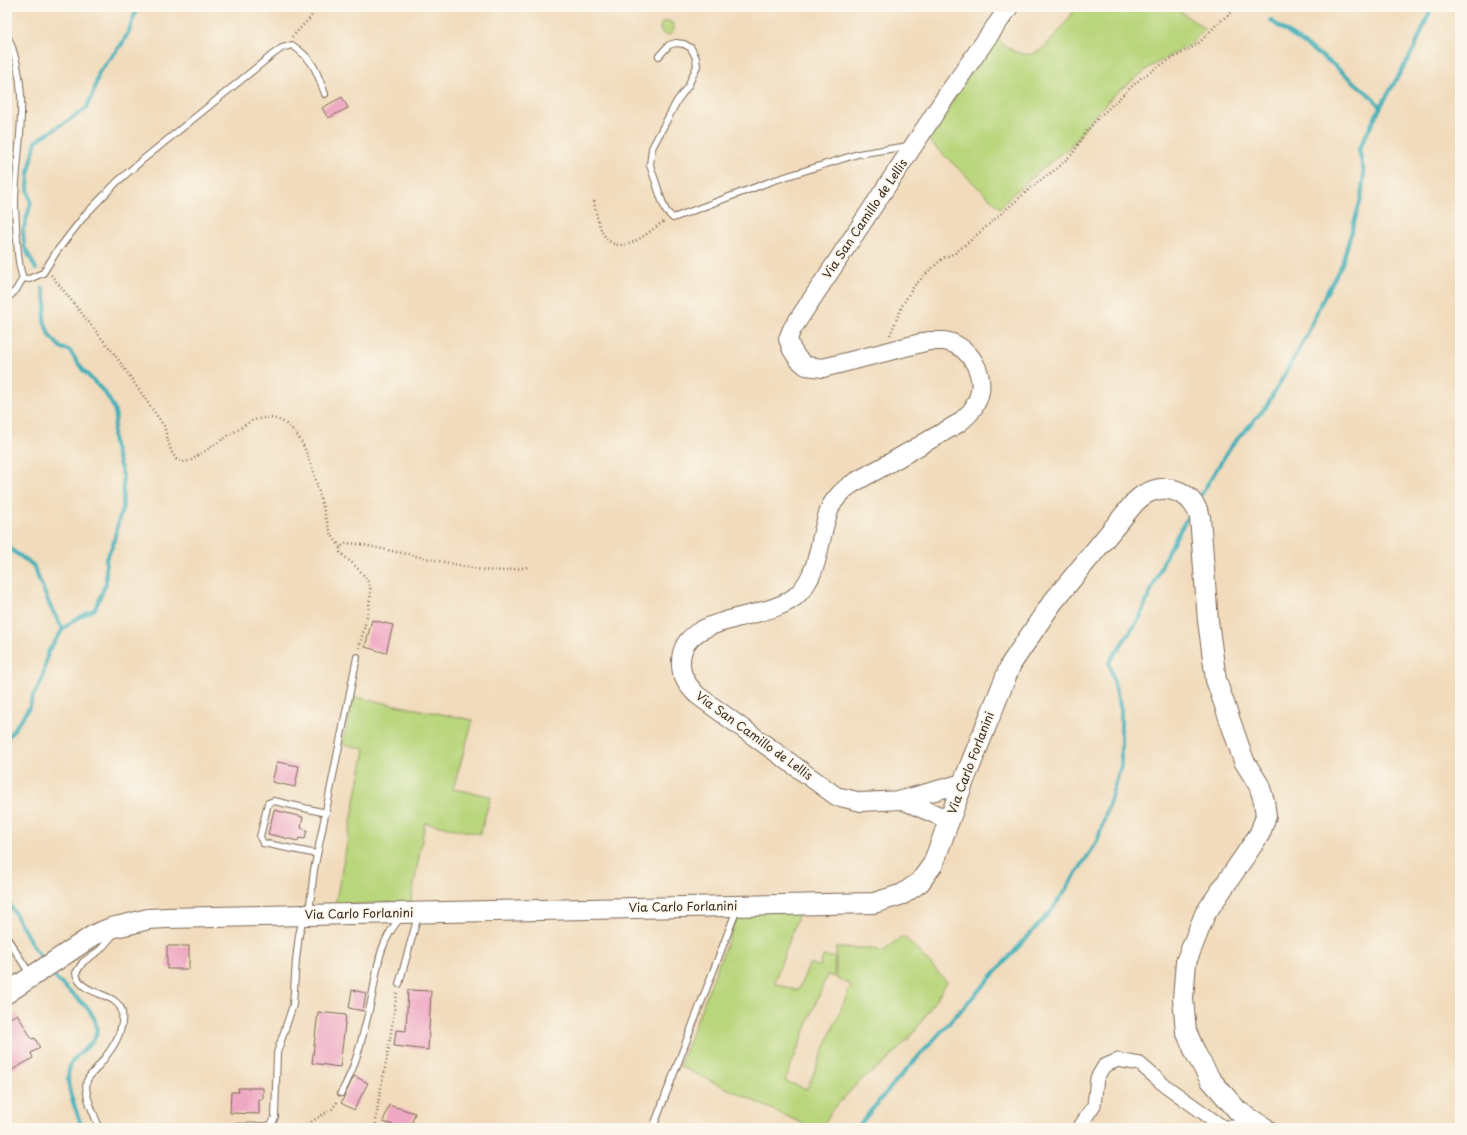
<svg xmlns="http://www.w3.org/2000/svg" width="1467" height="1135" font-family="'Playpen Sans',sans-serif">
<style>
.green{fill:#b9d67d;stroke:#7a804e}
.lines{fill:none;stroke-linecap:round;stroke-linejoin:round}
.stream{stroke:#3eafb8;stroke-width:4}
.building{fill:#efa8c3}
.lane-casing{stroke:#7b6855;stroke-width:8}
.street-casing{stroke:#7b6855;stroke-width:15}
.secondary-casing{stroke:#7b6855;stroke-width:20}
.primary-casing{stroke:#7b6855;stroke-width:22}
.path{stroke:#7b6855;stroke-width:2.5;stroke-dasharray:1 3;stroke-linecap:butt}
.lane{stroke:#fff;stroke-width:6}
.street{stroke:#fff;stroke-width:13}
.secondary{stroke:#fff;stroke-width:18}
.primary{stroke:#fff;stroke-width:20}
.labels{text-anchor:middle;stroke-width:4;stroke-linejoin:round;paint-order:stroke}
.street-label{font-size:12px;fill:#3b2a1e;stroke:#fbf7ec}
</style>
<rect width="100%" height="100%" fill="#fbf7ec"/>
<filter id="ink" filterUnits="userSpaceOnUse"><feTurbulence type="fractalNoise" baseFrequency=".025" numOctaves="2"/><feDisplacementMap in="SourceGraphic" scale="8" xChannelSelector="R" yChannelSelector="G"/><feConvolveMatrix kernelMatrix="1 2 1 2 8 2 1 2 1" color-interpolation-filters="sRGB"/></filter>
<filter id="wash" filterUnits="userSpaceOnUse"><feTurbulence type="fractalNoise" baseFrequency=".012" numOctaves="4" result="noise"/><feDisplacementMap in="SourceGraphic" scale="16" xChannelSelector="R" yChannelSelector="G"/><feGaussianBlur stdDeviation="0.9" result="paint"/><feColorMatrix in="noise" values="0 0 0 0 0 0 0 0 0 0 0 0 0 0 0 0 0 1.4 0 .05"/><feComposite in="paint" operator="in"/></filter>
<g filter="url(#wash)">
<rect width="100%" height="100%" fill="#f1dbbc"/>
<g class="green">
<path d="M 1076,7 L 1174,7 L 1205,29 L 1191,44 L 1150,67 L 1114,95 L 1093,117 L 1073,144 L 1017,190 L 1000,208 L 928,140 L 995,34 C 999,42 1003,45 1010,49 C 1017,53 1024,55 1031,54 C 1047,51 1068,20 1076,7 Z"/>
<circle cx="667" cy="28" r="7"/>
<polygon points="354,697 473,720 453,789 491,796 480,834 425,823 411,902 335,905 365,749 342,744"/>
<polygon points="801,908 774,983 798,991 809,964 820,966 823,956 835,957 834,977 827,975 785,1081 807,1089 851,985 836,978 836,948 865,948 884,951 897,940 905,937 947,982 914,1033 886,1062 859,1082 832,1110 822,1128 812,1128 679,1066 740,909"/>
</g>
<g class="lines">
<g class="stream">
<polyline points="1270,20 1330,62 1372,97 1377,103 1380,108"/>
<polyline points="36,269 24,246 23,230 31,203 28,188 29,171 36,141 86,109 94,91 99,72 122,44 129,31 137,7"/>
<polyline points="1199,498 1231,446 1266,407 1307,335 1319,307 1342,264 1361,199 1364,173 1359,149 1381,106 1414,49 1432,7"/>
<polyline points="7,547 33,565 51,608 63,629"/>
<polyline points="7,739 29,708 33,696 42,680 48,652 63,629 74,620 95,609 106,583 106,559 113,545 119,519 123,508 123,476 114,445 113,433 116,416 113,406 105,393 83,370 69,350 61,348 49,335 44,320 46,302 43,288"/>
<polyline points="7,899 34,948 45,962"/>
<path d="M 50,971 C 62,989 85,1000 94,1018 C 106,1044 76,1049 70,1066 C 63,1086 77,1109 82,1128"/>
<polyline points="857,1128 888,1090 1052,910 1097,842 1121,766 1121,710 1109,662 1139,619 1168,551 1189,515"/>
</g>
</g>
<g id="blocks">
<g class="building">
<polygon points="342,97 348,108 328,118 322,108"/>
<polygon points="372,620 393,625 386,653 365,647"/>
<polygon points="277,762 299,766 295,787 272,782"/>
<polygon points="274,810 303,817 301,828 307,830 305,839 299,838 298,841 268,834"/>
<rect x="167" y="946" width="22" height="23"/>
<polygon points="352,990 366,993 363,1011 349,1008"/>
<polygon points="408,990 431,991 428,1050 394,1046 396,1030 406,1031"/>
<polygon points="318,1012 346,1015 340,1067 312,1063"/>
<polygon points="17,1014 32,1039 35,1038 40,1048 31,1053 33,1058 7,1073 7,1020"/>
<polygon points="354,1076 368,1083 354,1110 341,1103"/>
<polygon points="238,1088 263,1088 263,1099 259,1099 259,1114 230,1113 231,1092 239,1092"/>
<polygon points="389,1105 415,1113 410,1128 398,1128 398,1126 383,1122"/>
</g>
</g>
</g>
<g filter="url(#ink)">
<use href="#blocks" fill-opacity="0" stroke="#7b6855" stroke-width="1"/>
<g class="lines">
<defs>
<g id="lane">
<path d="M 7,35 C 32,89 17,143 15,200 C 15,213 16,226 17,240 C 18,253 18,266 23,278 L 29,279 L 43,273 L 57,251 L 85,215 L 117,182 L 140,162 L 272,55 L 282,48 L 292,45 C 314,60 316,70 325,94"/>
<polyline points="659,56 669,45 676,43 684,44 691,48 696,58 697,66 688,86 677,101 652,148 650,165 662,201 666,211 673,218 772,181 858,154 908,146"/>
<polyline points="7,299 16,290 23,278"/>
<polyline points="317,854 263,843 260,837 268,803 274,801 326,813"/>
<polyline points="309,913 314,870 357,657"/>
<polyline points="7,938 30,974"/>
<polyline points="399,984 418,916"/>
<path d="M 341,1093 C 356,1067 363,1035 370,1006 C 378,971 376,946 401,917"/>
<polyline points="235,1127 266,1126 272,1124 275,1117 277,1053 293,1005 296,960 299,935 303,918"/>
<path d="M 99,1128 C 95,1115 83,1094 87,1081 C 88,1077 93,1073 96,1069 C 109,1053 125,1034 122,1012 C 118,991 80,997 76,973 L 83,962 L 100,950 L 113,935"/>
<polyline points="653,1128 737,909"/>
</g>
<polyline id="street" points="1079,1128 1094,1105 1097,1078 1104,1066 1118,1060 1140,1064 1163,1084 1223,1127 1236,1127 1250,1119"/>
<g id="secondary">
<path d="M 963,783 L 902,800 L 861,802 L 836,796 L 697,695 C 687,685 680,675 681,661 C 682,611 772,623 799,593 C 822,569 818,534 831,506 C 834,500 843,490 849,486 C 861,478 874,472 886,465 C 910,451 935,437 959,423 C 967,416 973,411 977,401 C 988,377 971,345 944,341 C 939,341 934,341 929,341 L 823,368 L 806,366 L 798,359 L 792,350 L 788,339 L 792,329 L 947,95 L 1009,7"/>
<polyline points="902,800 949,820"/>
</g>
<path id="primary" d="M 7,993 L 94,935 L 111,928 L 129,924 L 148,919 L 167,918 L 874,903 L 903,894 L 920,882 L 933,864 L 963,783 L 1011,664 L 1052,603 L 1135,502 C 1157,480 1190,486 1200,517 L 1208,621 L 1216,680 L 1244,761 L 1259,785 L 1264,801 L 1266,816 L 1260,833 L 1253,844 L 1205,914 L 1186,962 L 1183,999 L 1186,1031 L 1196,1054 L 1210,1079 L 1238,1111 L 1265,1128"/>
</defs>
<use href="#lane" class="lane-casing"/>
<use href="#street" class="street-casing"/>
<use href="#secondary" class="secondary-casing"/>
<use href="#primary" class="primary-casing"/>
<g class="path">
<polyline points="292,37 310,18 318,7"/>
<path d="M 594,201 C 598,228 606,258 639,239 C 648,234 656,226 665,221"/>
<path d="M 51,275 L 115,355 L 164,426 L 171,451 L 176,459 L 183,462 L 190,461 C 205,451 220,441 236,431 C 241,428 248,422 254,420 C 312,402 316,502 332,535 C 334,539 338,543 340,547"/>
<polyline points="890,335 903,304 914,286 929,271 943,258 955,253 971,240 1033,186 1060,166 1074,152 1085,133 1098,118 1141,78 1159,66 1198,44 1217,24 1238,7"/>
<path d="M 359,648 C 362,636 373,598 370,587 C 366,573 350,562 340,552 L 340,547 L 347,543 L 359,544 L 482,570 L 502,571 L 528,567"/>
<polyline points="301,1128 332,1109 338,1101"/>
<polyline points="375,1128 379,1097 388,1053 397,992"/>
</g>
<use href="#lane" class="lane"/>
<use href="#street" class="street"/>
<use href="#secondary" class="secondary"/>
<use href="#primary" class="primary"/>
</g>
</g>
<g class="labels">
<g class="street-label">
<text transform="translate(865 219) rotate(-56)" y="4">Via San Camillo de Lellis</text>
<text transform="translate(754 736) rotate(36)" y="4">Via San Camillo de Lellis</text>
<text transform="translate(971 763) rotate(-69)" y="4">Via Carlo Forlanini</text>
<text transform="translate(683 907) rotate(-1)" y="4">Via Carlo Forlanini</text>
<text transform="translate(359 914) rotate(-1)" y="4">Via Carlo Forlanini</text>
</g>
</g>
<rect width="1467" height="1135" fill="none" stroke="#fbf7ec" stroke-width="24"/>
</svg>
